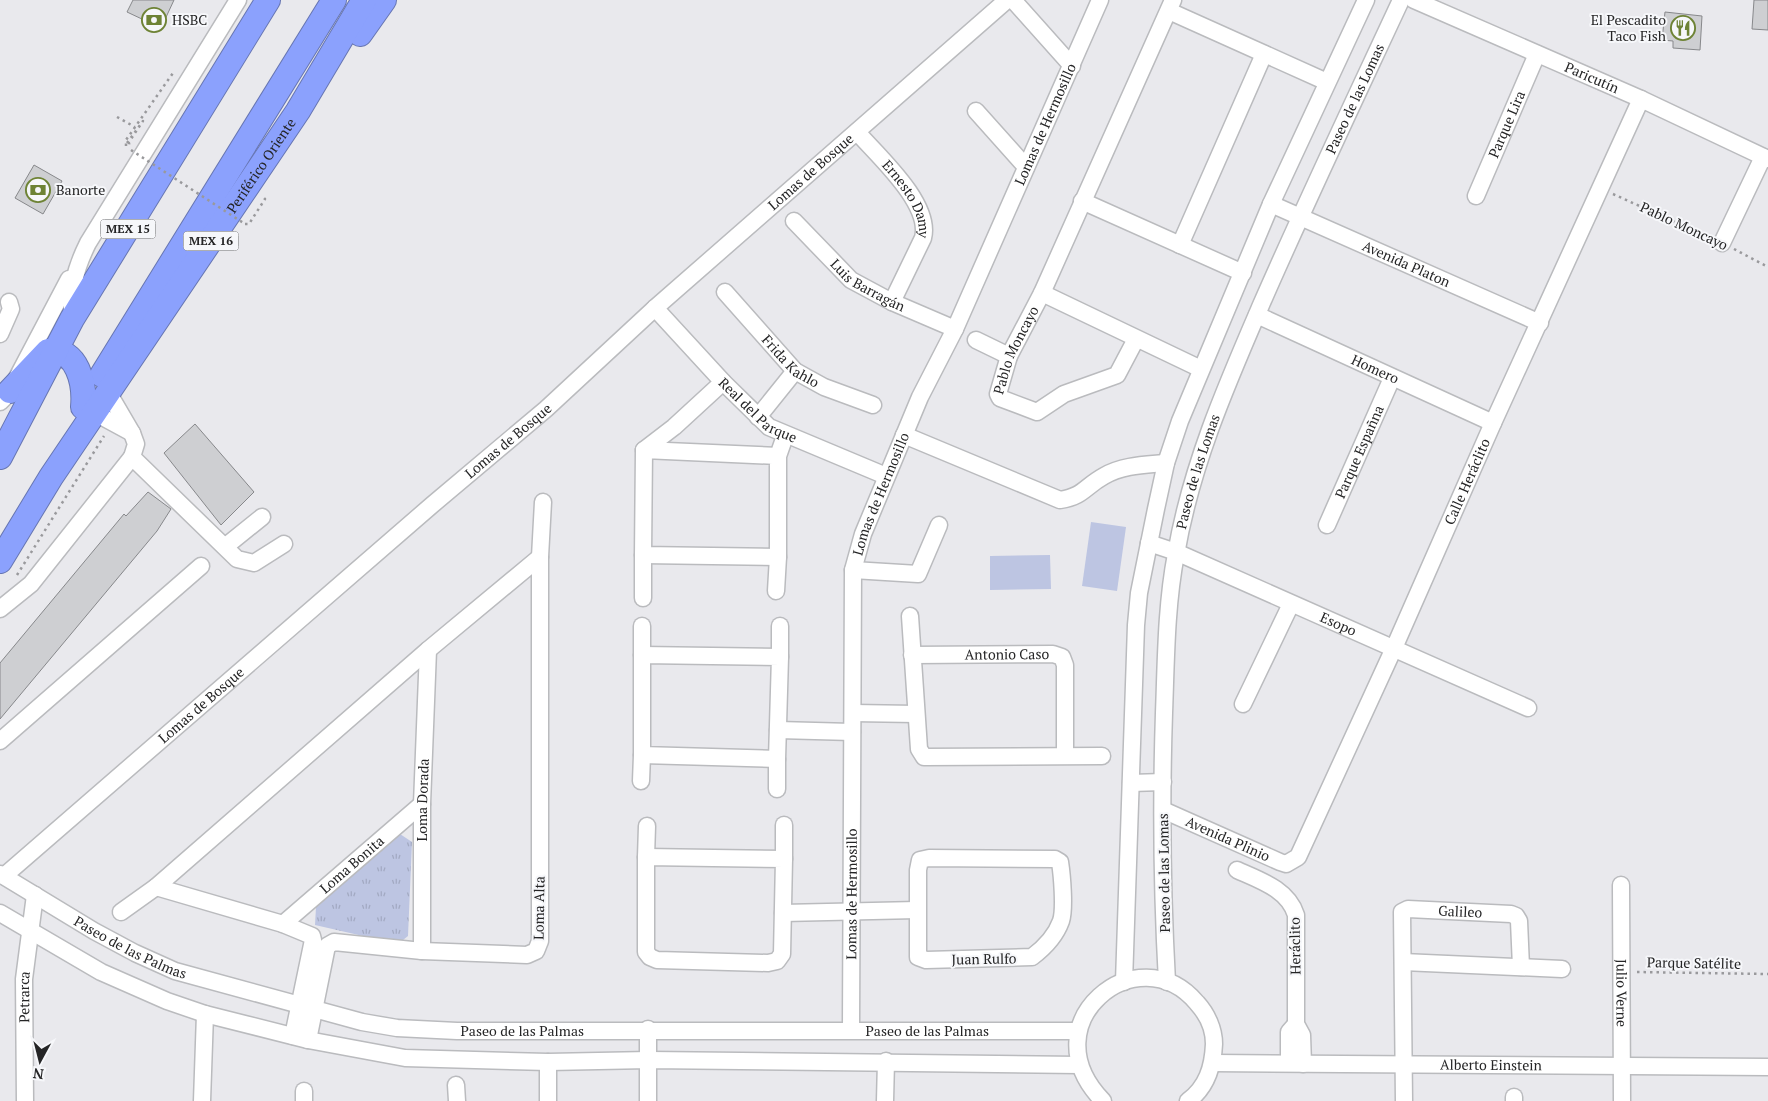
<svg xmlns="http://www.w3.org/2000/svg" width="1768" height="1101" font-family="'PT Serif',serif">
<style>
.grass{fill:#bdc5e2}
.park{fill:url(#park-tufts)}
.building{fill:#cecfd2;stroke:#87888b}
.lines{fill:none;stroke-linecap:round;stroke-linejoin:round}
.minor-casing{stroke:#babbbe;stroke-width:19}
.highway-casing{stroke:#6776b2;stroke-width:26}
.path{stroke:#99999c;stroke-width:2.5;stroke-dasharray:2.5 4;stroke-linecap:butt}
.minor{stroke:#fff;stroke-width:16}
.highway{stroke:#8ba1fd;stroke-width:24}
.path-bridge{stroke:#99999c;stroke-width:2.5;stroke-dasharray:2.5 4;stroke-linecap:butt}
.labels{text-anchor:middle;stroke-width:4;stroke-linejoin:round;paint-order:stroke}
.shield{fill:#f6f7fa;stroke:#646466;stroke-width:1}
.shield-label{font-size:12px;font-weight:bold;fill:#252526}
.poi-label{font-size:14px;fill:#252526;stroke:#f6f7fa;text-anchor:start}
.street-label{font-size:14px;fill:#252526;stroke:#f6f7fa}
</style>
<defs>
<pattern id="park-tufts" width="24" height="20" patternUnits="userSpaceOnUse" patternTransform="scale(1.25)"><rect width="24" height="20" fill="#bdc5e2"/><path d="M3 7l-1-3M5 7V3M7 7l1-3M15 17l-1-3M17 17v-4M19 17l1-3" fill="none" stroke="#a2a9c2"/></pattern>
</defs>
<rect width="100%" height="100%" fill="#e9e9ed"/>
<g class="grass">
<polygon points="1091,522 1126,527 1117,591 1082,586"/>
<polygon points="1050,555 1051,589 990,590 990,556"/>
</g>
<polygon class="park" points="397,832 412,842 408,936 398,944 315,925 316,907"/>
<g class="building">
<polygon points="133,0 174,0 161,28 127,12"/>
<polygon points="1754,0 1768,0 1768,30 1752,29"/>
<polygon points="1665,12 1702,16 1700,50 1673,48 1673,41 1662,40"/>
<polygon points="34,165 62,181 43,214 15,198"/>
<polygon points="195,424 254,492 221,525 164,453"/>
<polygon points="148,492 171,509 157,531 0,719 0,663 124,514 126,516"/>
</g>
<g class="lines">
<defs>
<g id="minor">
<polyline points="1013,0 1072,66"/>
<path id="s1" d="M 1414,0 L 1641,99 L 1768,159"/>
<polyline points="1169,11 1327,82"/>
<polyline points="976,111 1026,167"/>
<path id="s2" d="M 857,132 C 878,156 932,204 923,238 L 892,302"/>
<path id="s3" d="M 1476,196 L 1537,54"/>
<polyline points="1082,201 1243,273"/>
<path id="s4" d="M 1271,204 L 1540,323"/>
<path id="s5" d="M 794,221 L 851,280 L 892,302 L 955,329"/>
<polyline points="1722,243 1763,157"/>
<polyline points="1180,245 1264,54"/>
<path id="s6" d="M 725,292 L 795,371 L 824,387 L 873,405"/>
<polyline points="1042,293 1201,369"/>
<path id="s7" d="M 655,308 L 723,382 L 769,427 L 886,476"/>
<path id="s8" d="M 1257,315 L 1493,423"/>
<path d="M 72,319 C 71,289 74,271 88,243 L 238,0"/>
<polyline points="0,334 11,309 9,302"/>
<path id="s9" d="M 1136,339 L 1117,375 L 1064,394 L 1037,412 L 1000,398 L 998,394 L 1009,356 L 1042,293 L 1173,0"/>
<polyline points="976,340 1009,356"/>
<polyline points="108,392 132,433 136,444 132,457 237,559 254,563 284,544"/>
<polyline points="0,402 9,393 69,279"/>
<polyline points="95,413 132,433"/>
<polyline points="758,417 795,371"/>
<path d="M 904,435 L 1060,500 C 1084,496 1084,487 1104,476 C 1123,465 1145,465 1166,463"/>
<polyline points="644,450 674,427 723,382"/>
<polyline points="778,456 644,450 643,555 778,557 778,456 785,436"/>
<path id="s10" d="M 1327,525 L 1392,378"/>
<path id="s11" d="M 1149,543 L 1176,552 L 1528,708"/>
<polyline points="226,546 262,517"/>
<polyline points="643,555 643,598"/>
<polyline points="540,557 543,502"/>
<polyline points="853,570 918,574 939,525"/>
<polyline points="776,591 778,557"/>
<polyline points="0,609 31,584 132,457"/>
<polyline points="910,616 919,749 924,757 1102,756"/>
<polyline points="642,626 642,655"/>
<polygon points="642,655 780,657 777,759 642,755"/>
<path id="s12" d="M 912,655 L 1053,654 L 1062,657 L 1065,665 L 1065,755"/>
<polyline points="780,657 780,626"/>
<polyline points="1243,704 1291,604"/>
<polyline points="853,713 916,714"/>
<polyline points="778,730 852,732"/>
<polyline points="0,741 201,566"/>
<polyline points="641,781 642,755"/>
<polyline points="1131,783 1163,782"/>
<polyline points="777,789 777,759"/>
<path id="s13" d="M 1163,810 L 1280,862 L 1286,864 L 1298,857 L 1394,648 L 1493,423 L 1641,99"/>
<polygon points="646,857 784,859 782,954 777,961 768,963 657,960 650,957 646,952"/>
<polyline points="646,857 647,826"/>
<path d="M 929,858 L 1055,859 L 1060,862 C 1062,875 1065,909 1061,921 C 1056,935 1044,948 1032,957 L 926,960 L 918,957 L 918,870 L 920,860 Z"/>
<polyline points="784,859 784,825"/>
<path d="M 1237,870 C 1259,880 1288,889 1296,915 L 1296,1024 L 1302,1035 L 1303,1064"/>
<path id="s14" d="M 0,874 L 94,931 L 135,953 L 175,971 L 362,1022 L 397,1028 L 457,1031 L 1078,1031"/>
<path id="s15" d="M 4,876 L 432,505 L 546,409 L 655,308 L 1007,0"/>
<path id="s16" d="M 1621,885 L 1622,1101"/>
<polyline points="121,912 156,887"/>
<polyline points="0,913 101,972 167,1001 205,1014 308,1040 405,1058 548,1062 649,1060 1079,1065"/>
<polyline points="783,913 917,910"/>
<path id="s17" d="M 283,924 L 422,804"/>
<path id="s18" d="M 422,951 L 422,804 L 428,650"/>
<polyline points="1403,962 1562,969"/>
<polyline points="1124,982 1136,625 1139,593 1156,509 1166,463 1180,421 1271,204 1366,0"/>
<path id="s19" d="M 1167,982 C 1162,892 1161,803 1164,713 C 1166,660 1166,606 1176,554 C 1191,466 1226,386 1261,305 C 1306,202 1354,101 1401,0"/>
<path id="s20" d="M 851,1029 L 853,570 L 863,534 L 920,397 L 955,329 L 1100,0"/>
<polyline points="293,1036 313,940 312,936 283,924 156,887 428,650 540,557 540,941 536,951 527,955 422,951 334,942 327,946 308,1040"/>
<path id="s21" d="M 1213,1063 L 1768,1067"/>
<polyline points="1289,1063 1289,1032 1296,1024"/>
<polyline points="456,1085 457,1101"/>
<polyline points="304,1091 304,1101"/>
<polyline points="1514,1097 1514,1101"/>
<path id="s22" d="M 25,1101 L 24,979 L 35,895"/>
<polyline points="202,1101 205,1014"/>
<polyline points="548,1101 548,1062"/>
<polyline points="648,1101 648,1029"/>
<polyline points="885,1101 886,1061"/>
<path d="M 1103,1101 C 1027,1023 1138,933 1197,1003 C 1207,1014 1214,1029 1214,1044 C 1213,1067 1207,1087 1188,1101"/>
<path id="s23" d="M 1404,1101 L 1402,912 L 1408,909 L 1511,914 L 1516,916 L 1519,921 L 1521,967"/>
</g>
<g id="highway">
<polyline points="360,34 384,0"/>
<polyline points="102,375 334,0"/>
<path d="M 10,391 L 48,351 C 78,348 85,384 83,407"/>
<polyline points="0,457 72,319 268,0"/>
<path id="s24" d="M 0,561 L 51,477 L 298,111 L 364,0"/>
</g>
</defs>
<use href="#minor" class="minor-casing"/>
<use href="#highway" class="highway-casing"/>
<g class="path">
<polyline points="117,117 135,127"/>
<polyline points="127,143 143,121 127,145 130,143"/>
<polyline points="126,146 126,140 173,73"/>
<polyline points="1613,194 1708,237"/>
<polyline points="245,224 249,224 265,199 264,198"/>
<polyline points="1734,249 1768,267"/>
<polyline points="17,575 104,436"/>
<polyline points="1637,972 1768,974"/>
</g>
<use href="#minor" class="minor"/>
<use href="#highway" class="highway"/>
<polyline class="path-bridge" points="131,150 245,224"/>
</g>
<defs>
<symbol id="bank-ring" viewBox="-11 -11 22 22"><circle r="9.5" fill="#f6f7fa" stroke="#6e8335" stroke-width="1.5"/><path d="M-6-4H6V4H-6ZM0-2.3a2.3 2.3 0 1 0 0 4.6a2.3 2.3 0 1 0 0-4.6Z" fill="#6e8335"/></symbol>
<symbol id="restaurant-ring" viewBox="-11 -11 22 22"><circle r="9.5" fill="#f6f7fa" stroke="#6e8335" stroke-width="1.5"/><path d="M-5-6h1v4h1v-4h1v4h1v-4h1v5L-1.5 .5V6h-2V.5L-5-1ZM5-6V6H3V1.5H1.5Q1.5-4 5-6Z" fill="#6e8335"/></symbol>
</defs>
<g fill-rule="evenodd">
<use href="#bank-ring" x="140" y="6" width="28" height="28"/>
<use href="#restaurant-ring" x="1669" y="14" width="28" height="28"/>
<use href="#bank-ring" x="24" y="176" width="28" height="28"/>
</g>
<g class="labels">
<g class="shield">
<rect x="100.5" y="219.5" width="55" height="19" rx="4"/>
<rect x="183.5" y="231.5" width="55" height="19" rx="4"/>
</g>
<g class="shield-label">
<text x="128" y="233">MEX 15</text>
<text x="211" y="245">MEX 16</text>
</g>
<g class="poi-label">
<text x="172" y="25">HSBC</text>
<text x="1666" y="25" text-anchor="end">El Pescadito<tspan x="1666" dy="16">Taco Fish</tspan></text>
<text x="56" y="195">Banorte</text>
</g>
<g class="street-label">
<text dy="5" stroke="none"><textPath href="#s1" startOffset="194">Paricutín</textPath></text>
<text dy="5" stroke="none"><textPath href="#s19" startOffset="919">Paseo de las Lomas</textPath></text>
<text dy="5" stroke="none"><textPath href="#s20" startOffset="945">Lomas de Hermosillo</textPath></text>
<text dy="5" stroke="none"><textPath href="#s3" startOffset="78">Parque Lira</textPath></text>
<text dy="5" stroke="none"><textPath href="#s24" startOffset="474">Periférico Oriente</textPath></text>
<text dy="5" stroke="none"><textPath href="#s15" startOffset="1071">Lomas de Bosque</textPath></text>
<text dy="5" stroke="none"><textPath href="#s2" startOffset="85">Ernesto Damy</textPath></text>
<text transform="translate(1684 226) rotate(25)" y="5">Pablo Moncayo</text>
<text dy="5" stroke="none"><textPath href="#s4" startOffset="148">Avenida Platon</textPath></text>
<text dy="5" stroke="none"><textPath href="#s5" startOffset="99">Luis Barragán</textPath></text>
<text dy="5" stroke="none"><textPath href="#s9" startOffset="221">Pablo Moncayo</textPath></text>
<text dy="5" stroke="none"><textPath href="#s6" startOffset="96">Frida Kahlo</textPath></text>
<text dy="5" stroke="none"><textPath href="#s8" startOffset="130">Homero</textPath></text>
<text dy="5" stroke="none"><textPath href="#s7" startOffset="146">Real del Parque</textPath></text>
<text dy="5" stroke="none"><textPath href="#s15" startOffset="666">Lomas de Bosque</textPath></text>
<text dy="5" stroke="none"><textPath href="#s10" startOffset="80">Parque Españna</textPath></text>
<text dy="5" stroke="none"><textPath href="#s19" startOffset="514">Paseo de las Lomas</textPath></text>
<text dy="5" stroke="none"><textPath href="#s13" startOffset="560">Calle Heráclito</textPath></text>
<text dy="5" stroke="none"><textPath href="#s20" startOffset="540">Lomas de Hermosillo</textPath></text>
<text dy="5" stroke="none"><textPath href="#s11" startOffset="206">Esopo</textPath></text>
<text dy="5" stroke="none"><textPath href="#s12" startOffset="95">Antonio Caso</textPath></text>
<text dy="5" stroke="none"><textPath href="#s15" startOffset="261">Lomas de Bosque</textPath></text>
<text dy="5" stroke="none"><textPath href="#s18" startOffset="151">Loma Dorada</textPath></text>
<text dy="5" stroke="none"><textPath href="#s13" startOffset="71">Avenida Plinio</textPath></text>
<text dy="5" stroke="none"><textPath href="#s17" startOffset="91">Loma Bonita</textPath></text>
<text transform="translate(1164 873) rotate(-91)" y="5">Paseo de las Lomas</text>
<text dy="5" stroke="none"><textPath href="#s20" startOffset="135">Lomas de Hermosillo</textPath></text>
<text transform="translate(539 908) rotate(-89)" y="5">Loma Alta</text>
<text dy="5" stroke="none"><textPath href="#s23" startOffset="248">Galileo</textPath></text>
<text dy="5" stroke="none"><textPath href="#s14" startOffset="150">Paseo de las Palmas</textPath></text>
<text transform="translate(1295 946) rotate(-91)" y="5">Heráclito</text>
<text transform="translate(984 959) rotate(-1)" y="5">Juan Rulfo</text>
<text transform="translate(1694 963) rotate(1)" y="5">Parque Satélite</text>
<text dy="5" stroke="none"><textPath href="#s16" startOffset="108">Julio Verne</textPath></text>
<text dy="5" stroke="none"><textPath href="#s22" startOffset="104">Petrarca</textPath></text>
<text dy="5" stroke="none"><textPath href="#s14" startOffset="555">Paseo de las Palmas</textPath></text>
<text dy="5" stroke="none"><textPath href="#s14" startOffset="960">Paseo de las Palmas</textPath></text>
<text dy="5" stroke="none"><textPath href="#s21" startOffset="278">Alberto Einstein</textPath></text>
</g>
</g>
<g transform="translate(40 1061) rotate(187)" stroke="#f6f7fa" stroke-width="4" paint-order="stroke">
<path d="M0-4L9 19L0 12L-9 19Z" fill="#252526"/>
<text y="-8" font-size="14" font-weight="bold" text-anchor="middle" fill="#252526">N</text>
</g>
</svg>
